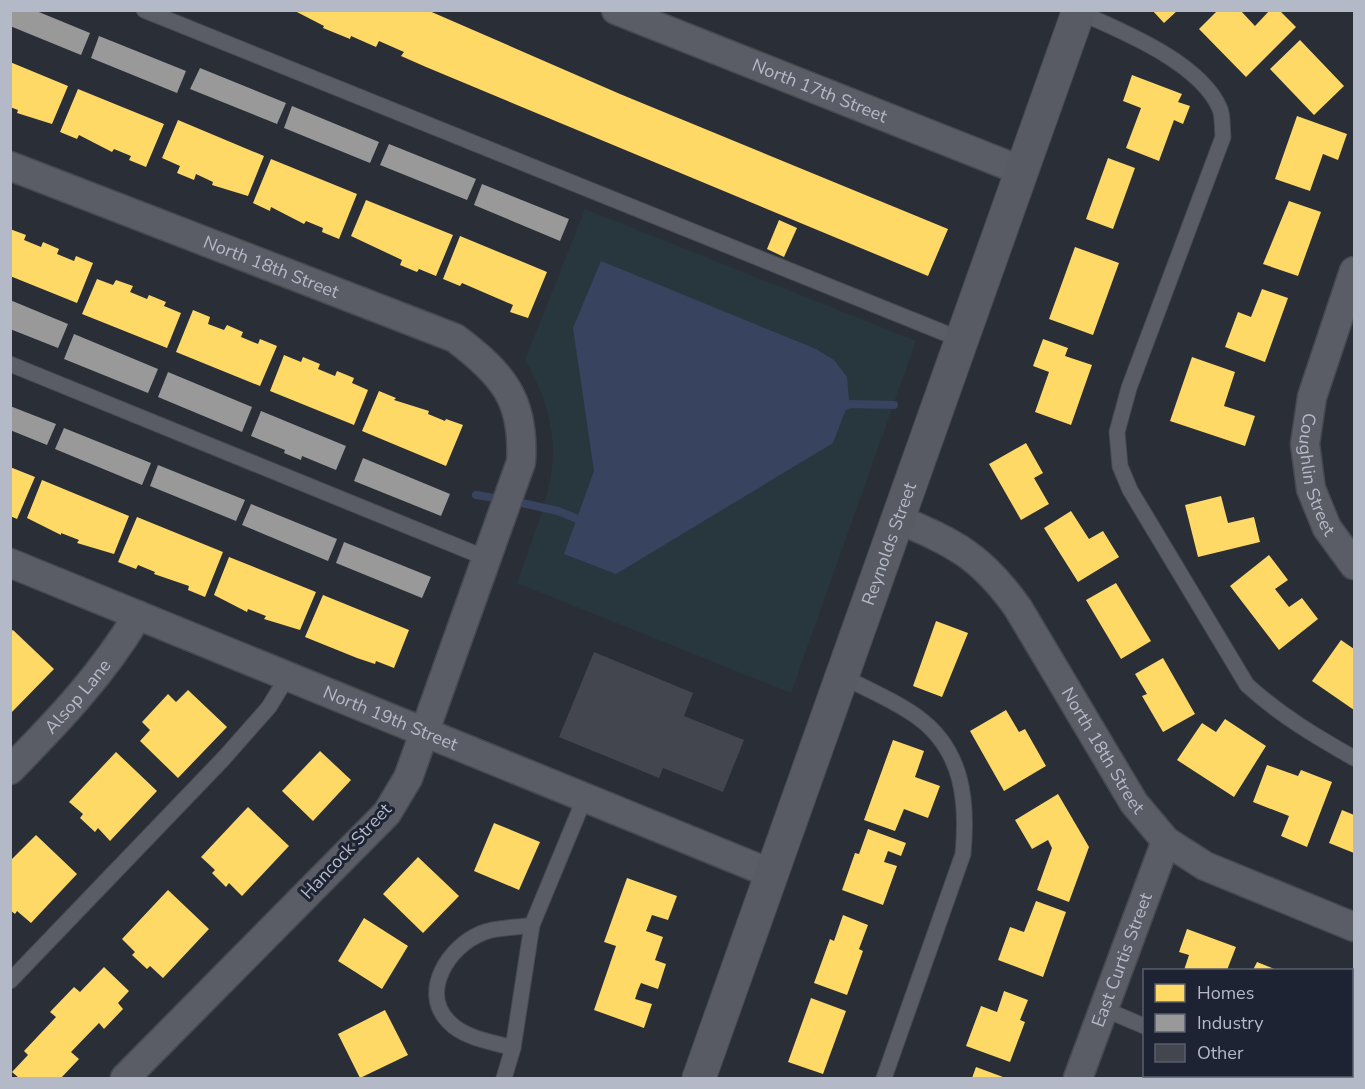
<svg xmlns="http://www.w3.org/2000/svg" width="1365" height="1089" font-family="'Nunito Sans',sans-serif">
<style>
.green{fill:#27373d}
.water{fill:#384360}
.homes{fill:#ffd966}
.industry{fill:#999}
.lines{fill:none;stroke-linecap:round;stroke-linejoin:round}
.stream{stroke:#384360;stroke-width:8}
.building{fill:#43464e}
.lane-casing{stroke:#464950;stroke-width:17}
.street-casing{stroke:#464950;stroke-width:31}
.secondary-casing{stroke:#464950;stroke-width:35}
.lane{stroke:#5a5d65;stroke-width:15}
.street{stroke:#5a5d65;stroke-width:28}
.secondary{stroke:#585b64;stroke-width:33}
.labels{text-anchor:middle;stroke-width:6;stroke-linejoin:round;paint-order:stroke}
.street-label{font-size:18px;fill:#b4b9c8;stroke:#1d2332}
</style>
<rect width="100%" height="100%" fill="#2a2e37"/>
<path class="green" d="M 585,209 L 916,341 L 791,693 L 517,583 C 547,495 576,449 525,360 Z"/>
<polygon class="water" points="601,261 816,349 834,360 847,377 849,401 833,443 616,574 564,554 594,471 573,328"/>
<g class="homes">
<polygon points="293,10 427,10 620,94 948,229 928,276 426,67 401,56 404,52 379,41 376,47 351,36 350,39 323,28 324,26"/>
<polygon points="1152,10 1178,10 1164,23"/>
<polygon points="1218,10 1240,10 1255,26 1270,10 1279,10 1296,27 1246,77 1199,29"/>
<polygon points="1300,40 1344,86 1314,115 1270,69"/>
<polygon points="10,62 68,86 52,124 17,113 18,110 10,107"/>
<polygon points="1132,75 1182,94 1178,102 1190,106 1183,124 1174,120 1159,161 1126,148 1141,108 1123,101"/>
<polygon points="78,89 164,124 146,167 129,160 131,156 114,149 112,152 79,135 77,139 60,132"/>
<polygon points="1297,116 1347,134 1338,160 1323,154 1310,191 1275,179"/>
<polygon points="178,120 264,156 248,196 212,185 213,182 196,174 194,180 177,173 180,166 162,158"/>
<polygon points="1108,158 1135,168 1113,229 1086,219"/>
<polygon points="271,159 357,194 339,239 322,232 323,228 306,221 304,224 271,207 270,211 253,203"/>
<polygon points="366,200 453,235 436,276 419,269 417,272 400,265 402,260 351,236"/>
<polygon points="1289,201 1321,212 1298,276 1263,264"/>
<polygon points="779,220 797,228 784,257 767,249"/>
<polygon points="10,229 26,235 24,240 41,247 43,242 59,249 57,254 74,261 76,256 93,263 77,303 10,276"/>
<polygon points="460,236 547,272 528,318 510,312 513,305 462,283 460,286 443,279"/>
<polygon points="1075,247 1119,263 1093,335 1049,319"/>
<polygon points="97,279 113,285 116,280 133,286 130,292 147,299 149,295 166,302 164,306 181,313 167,348 82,314"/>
<polygon points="1262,289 1288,298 1265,362 1225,347 1238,312 1251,317"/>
<polygon points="193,310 210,317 208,324 224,330 227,325 243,332 241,337 258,344 260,339 277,346 260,386 176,352"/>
<polygon points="1043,339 1068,348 1065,356 1092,365 1071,425 1035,412 1049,372 1033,366"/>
<polygon points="284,355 301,362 303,357 320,364 318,369 335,376 337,371 354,378 352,383 368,390 354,425 270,391"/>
<polygon points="1192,357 1235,372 1224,406 1255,416 1245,446 1170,421"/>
<polygon points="379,391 396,398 394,400 429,411 428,414 445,421 446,419 463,425 446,466 362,431"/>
<polygon points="1026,443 1043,473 1034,478 1049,504 1021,520 989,464"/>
<polygon points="10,467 35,477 17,519 10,516"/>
<polygon points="42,480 129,516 114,554 77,543 79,540 61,533 61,535 27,518"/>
<polygon points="1221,496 1228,523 1254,517 1260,542 1198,557 1185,505"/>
<polygon points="1071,511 1089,539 1103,531 1119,557 1078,582 1044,528"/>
<polygon points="137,517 223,552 205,597 188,590 189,586 154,574 155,572 138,565 136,569 118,562"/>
<polygon points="1269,555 1288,580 1275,589 1289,607 1302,598 1318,619 1279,650 1230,586"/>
<polygon points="229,557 316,592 300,630 264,619 266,616 248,609 247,612 214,595"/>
<polygon points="1116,583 1151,641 1121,659 1086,600"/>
<polygon points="323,595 409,630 394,668 376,661 375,664 357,658 305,637"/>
<polygon points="936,621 968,633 942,697 913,686"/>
<polygon points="13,630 54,669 10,714 10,632"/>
<polygon points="1341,640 1354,649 1354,710 1312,681"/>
<polygon points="1163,658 1195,714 1163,732 1142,696 1147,694 1135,674"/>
<polygon points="188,690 227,727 178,778 140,741 150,730 142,722 168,694 176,702"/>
<polygon points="1006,710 1019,732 1025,729 1046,766 1004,791 970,731"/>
<polygon points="1225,719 1266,746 1234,797 1177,760 1202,723 1216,732"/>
<polygon points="893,740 924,751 915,777 940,786 928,818 904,809 895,831 864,820"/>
<polygon points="320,751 351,780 313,821 282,791"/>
<polygon points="116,752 157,791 110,841 98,828 95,832 80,818 83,814 69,802"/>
<polygon points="1267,765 1298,776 1301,770 1332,782 1307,847 1281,836 1289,816 1253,802"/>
<polygon points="1058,794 1089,847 1069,902 1037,890 1052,848 1048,840 1032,849 1015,820"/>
<polygon points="248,807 289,846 242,896 229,883 226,887 212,873 215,870 201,857"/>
<polygon points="1342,810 1354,815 1354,853 1329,843"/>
<polygon points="494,823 540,842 519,890 474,871"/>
<polygon points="868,829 906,843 901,856 888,851 884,862 897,866 883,905 842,890 855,853 859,854"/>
<polygon points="36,835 77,874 31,923 17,911 15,914 10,910 10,861"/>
<polygon points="418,857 459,896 423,933 383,894"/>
<polygon points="627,878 677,896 668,920 652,915 646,931 663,937 655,960 666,964 658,989 641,983 638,990 635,999 652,1004 644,1028 594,1010 616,946 604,942"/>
<polygon points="168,890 209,929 163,978 150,966 147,969 132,955 135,952 122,939"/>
<polygon points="1036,901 1066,912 1043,977 998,960 1010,927 1024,932"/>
<polygon points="843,915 868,925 859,949 863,951 847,995 814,983 830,939 834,941"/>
<polygon points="364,918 408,946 382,989 338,961"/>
<polygon points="1187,929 1236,947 1227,970 1184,970 1189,955 1179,952"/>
<polygon points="1257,962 1277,970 1253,970"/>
<polygon points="104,967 129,991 118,1003 123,1009 104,1029 99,1023 71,1052 79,1059 61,1078 19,1078 12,1072 28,1055 24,1051 56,1017 50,1012 74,987 80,992"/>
<polygon points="1004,991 1028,1000 1020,1020 1025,1022 1010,1062 966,1046 981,1006 997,1012"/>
<polygon points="1352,996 1354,997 1354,1047 1352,1046"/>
<polygon points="811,998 846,1011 823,1074 788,1062"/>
<polygon points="385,1010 408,1055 360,1078 338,1034"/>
<polygon points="976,1067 1003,1077 1003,1078 972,1078"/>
</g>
<g class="industry">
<polygon points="10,10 34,10 90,33 81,55 10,26"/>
<polygon points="99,36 186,71 177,93 91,58"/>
<polygon points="200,68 286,103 277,124 190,89"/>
<polygon points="292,106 379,142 370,163 284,128"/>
<polygon points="389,144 476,179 467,200 380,165"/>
<polygon points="482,184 569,219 560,241 474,205"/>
<polygon points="10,300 68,324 58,348 10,329"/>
<polygon points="74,334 158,369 148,393 64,359"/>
<polygon points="168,372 252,407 242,432 158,397"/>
<polygon points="10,406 56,424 47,445 10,430"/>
<polygon points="261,411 346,446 336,470 302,456 301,460 284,453 285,450 251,436"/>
<polygon points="64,428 151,463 142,485 55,449"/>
<polygon points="363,458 450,494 441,516 354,481"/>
<polygon points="158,465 245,500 236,521 150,486"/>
<polygon points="251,504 337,539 328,561 242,525"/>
<polygon points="344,542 431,577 422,598 336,563"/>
</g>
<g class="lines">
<g class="stream">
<polyline points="840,408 850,404 894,405"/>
<polyline points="476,495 501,499"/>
<polyline points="513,501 558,511 585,522"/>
</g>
</g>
<polygon class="building" points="594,652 693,693 684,716 744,740 723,792 663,768 659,778 559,737"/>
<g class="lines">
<defs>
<g id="lane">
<polyline points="144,10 962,340"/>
<path d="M 1079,12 C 1122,31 1201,63 1220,109 C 1223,117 1222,128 1223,137 L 1129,388 L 1117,432 L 1120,466 L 1130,490 L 1247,685 C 1280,715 1315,736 1354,758"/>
<polyline points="10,364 486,558"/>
<path d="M 842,676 C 866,689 894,700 916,716 C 963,749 968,801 963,854 L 884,1078"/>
<polyline points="10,981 224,758 269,707 288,676"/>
<polyline points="1104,1009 1144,1026"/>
<path d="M 513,1048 C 492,1042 464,1038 449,1022 C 419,992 449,946 482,933 C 496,927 516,928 532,925"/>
<polyline points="1268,1076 1276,1078"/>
<polyline points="504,1078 513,1048 532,925 585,797"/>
</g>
<g id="street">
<path id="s1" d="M 616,10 L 1022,171"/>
<path id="s2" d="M 10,166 L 455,338 C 503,374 525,400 521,462 L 408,778 L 387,813 L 125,1078"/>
<path id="s3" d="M 1354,271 L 1312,397 L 1305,444 L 1311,489 L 1327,528 L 1354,565"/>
<path id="s4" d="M 898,519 C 956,544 981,556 1018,608 L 1134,803 L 1166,841 L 1205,866 L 1354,927"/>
<path id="s5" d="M 10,563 L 772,874"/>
<path id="s6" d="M 10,770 C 58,721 103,674 138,615"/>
<path id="s7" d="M 1078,1078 L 1166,841"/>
</g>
<g id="secondary">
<path id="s8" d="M 699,1078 L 1079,10"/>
</g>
</defs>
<use href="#lane" class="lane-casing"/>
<use href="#street" class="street-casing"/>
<use href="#secondary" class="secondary-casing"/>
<use href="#lane" class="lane"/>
<use href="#street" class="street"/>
<use href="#secondary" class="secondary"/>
</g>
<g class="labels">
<g class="street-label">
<text dy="6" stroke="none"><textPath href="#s1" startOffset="219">North 17th Street</textPath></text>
<text dy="6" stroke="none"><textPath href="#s2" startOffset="280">North 18th Street</textPath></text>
<text dy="6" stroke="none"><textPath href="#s3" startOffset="212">Coughlin Street</textPath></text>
<text dy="6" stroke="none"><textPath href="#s8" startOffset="567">Reynolds Street</textPath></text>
<text dy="6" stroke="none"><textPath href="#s6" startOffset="100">Alsop Lane</textPath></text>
<text dy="6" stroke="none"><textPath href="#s5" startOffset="411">North 19th Street</textPath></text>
<text dy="6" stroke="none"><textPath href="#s4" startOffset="318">North 18th Street</textPath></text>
<text transform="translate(346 851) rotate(-47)" y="6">Hancock Street</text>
<text dy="6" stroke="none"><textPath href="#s7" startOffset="126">East Curtis Street</textPath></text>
</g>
</g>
<rect width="1365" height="1089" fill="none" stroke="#b4b9c8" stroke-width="24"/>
<rect x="1143" y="969" width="210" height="108" fill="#1d2332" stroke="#595f6e" stroke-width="1.5"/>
<rect x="1155" y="984" width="30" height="18" fill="#ffd966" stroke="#595f6e" stroke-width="1.5"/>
<text x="1197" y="999" font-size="18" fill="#b4b9c8">Homes</text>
<rect x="1155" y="1014" width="30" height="18" fill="#999999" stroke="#595f6e" stroke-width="1.5"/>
<text x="1197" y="1029" font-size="18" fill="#b4b9c8">Industry</text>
<rect x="1155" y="1044" width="30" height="18" fill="#43464e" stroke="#595f6e" stroke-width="1.5"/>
<text x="1197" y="1059" font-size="18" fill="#b4b9c8">Other</text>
</svg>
